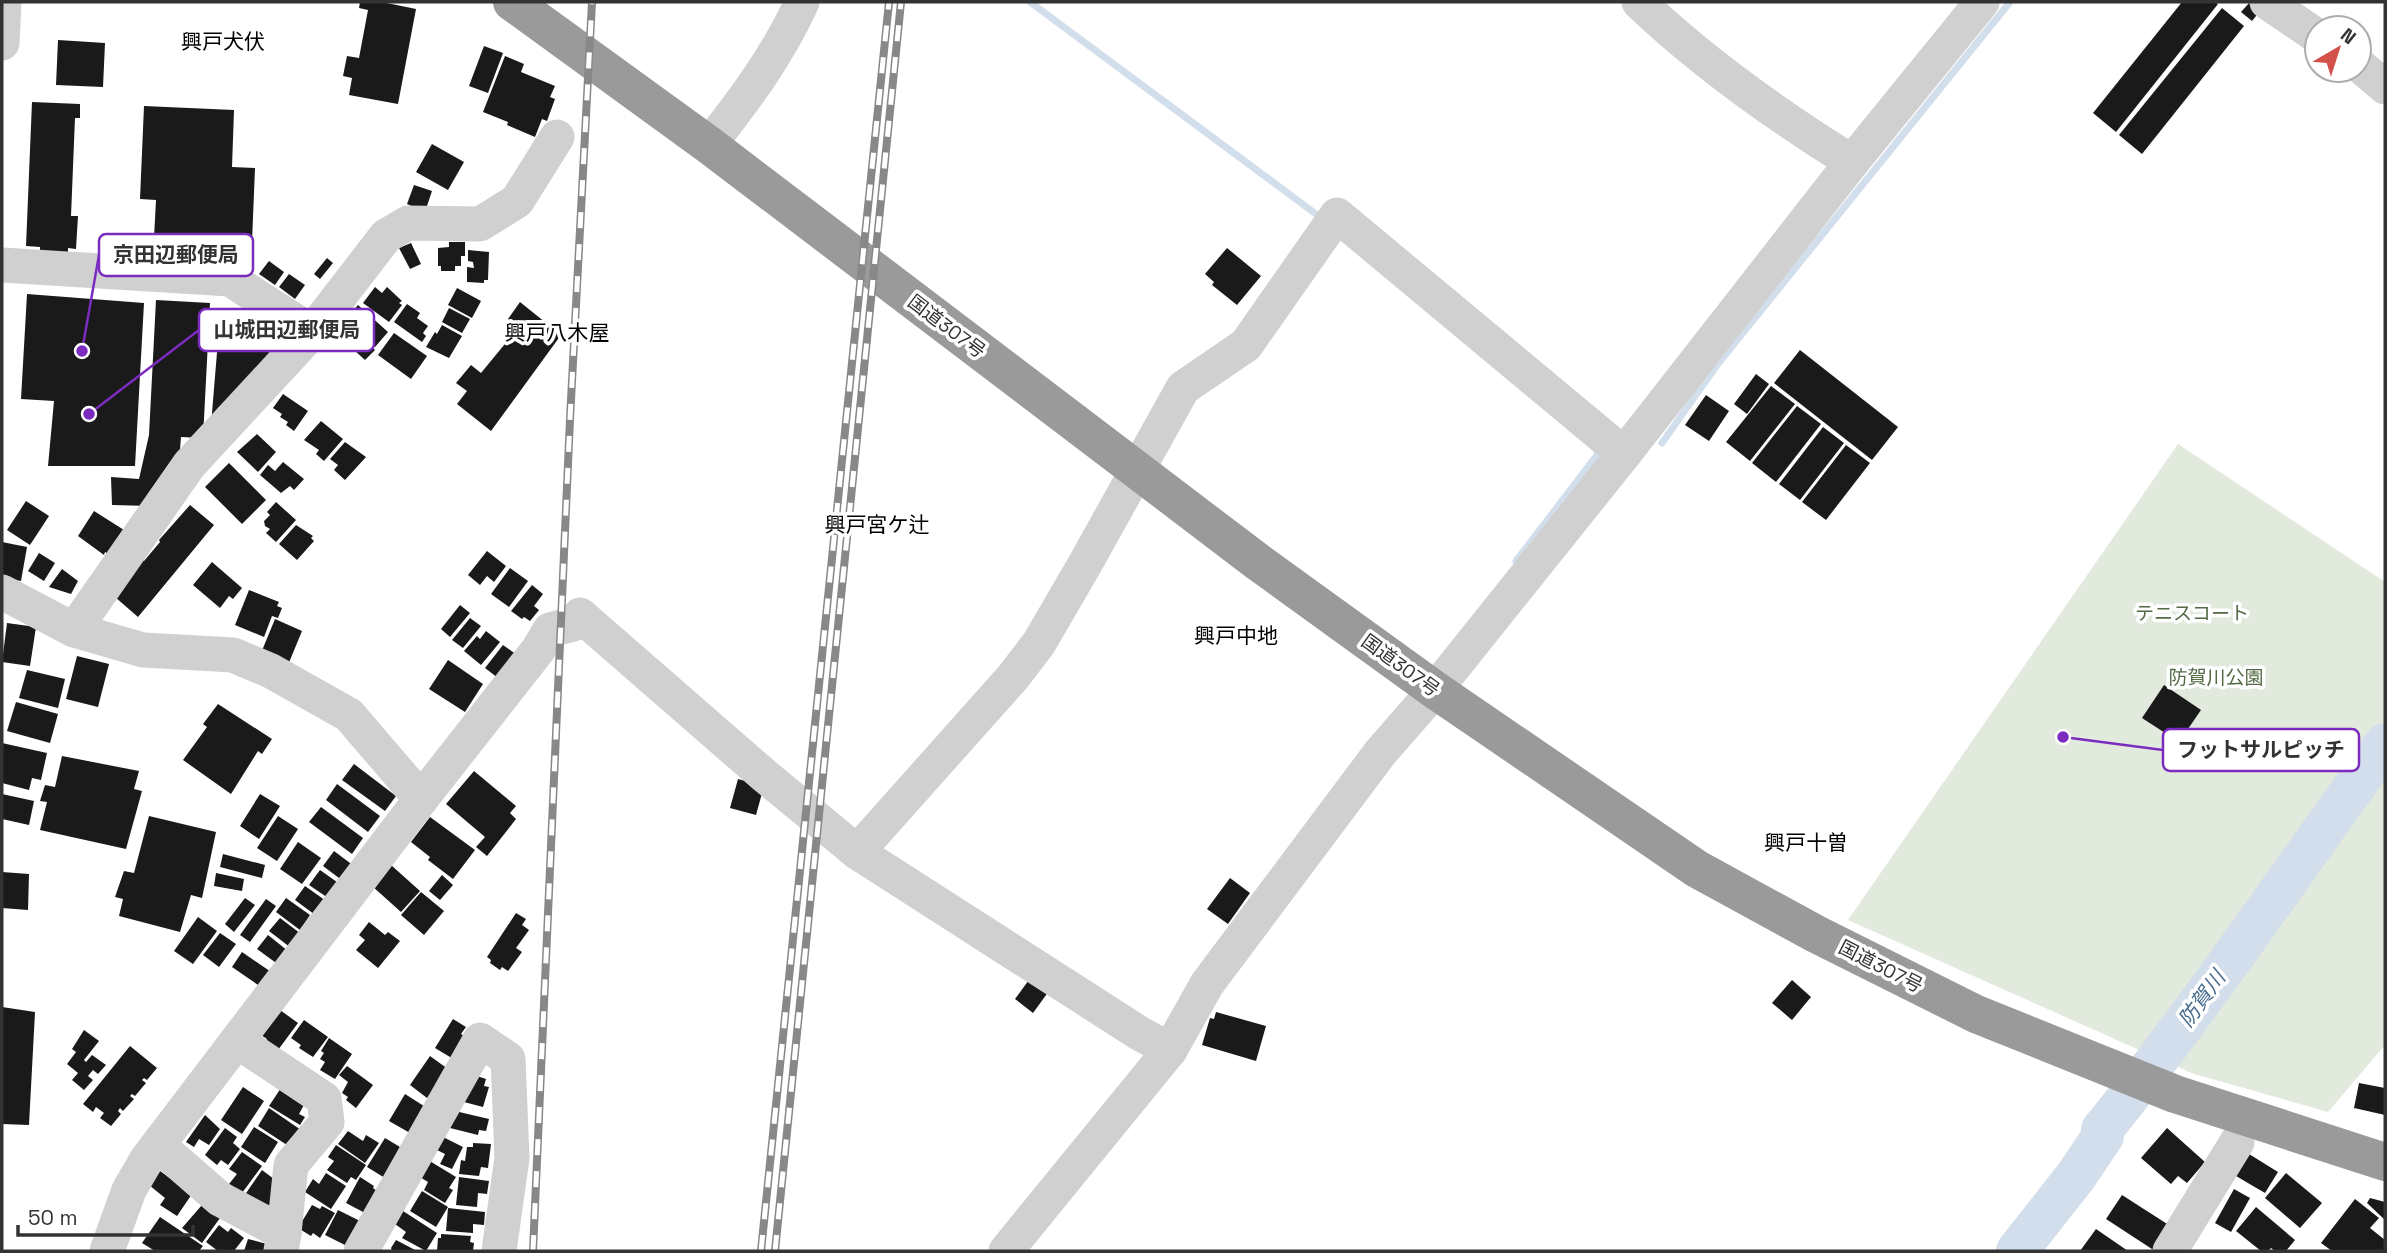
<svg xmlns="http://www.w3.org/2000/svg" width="2387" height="1253" font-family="'Space Grotesk','Noto Sans JP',sans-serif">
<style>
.green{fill:#e2e9dd}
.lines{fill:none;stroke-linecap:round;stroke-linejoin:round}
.stream{stroke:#d2deeb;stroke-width:7}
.river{stroke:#d2deeb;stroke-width:42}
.building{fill:#1a1a1a}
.minor{stroke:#d0d0d0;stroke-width:35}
.highway{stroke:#9a9a9a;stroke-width:38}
.rail-casing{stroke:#888;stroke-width:8}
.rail{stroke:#fff;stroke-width:5;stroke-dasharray:16;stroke-linecap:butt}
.labels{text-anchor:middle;stroke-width:7;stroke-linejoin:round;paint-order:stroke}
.street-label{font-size:19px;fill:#333;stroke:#fff}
.park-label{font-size:19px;fill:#526b44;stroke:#fff}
.neighbourhood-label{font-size:21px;fill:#000;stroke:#fff}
.water-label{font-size:21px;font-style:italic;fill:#486b8e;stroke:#fff}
.leader{fill:none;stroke:#7b2cbf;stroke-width:2.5}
.callout-dot{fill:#7b2cbf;stroke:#fff;stroke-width:2.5}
.callout{fill:#fff;stroke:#7b2cbf;stroke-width:2.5}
.callout-label{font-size:21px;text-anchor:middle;font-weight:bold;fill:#333}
</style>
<rect width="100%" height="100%" fill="#fff"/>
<g class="green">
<polygon points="2178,444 2385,582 2385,725 2146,1053 1848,920"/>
<polygon points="2385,759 2385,1045 2328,1112 2191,1073 2166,1061"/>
</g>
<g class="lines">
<g class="stream">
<polyline points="1030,2 1324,220"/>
<polyline points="1662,443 1717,365 2010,2"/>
<polyline points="1516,561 1598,454 1596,447"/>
</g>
<path class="river" d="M 2017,1251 L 2076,1176 L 2103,1136 L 2102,1130 C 2202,1006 2291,873 2385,744"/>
</g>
<g class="building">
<polygon points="360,2 382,2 416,9 398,104 349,95 352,78 343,76 347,56 359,58 368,10 359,8"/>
<polygon points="2182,2 2215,2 2218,4 2116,132 2093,113"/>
<polygon points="2250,2 2261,10 2252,21 2241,12"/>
<polygon points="2222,8 2244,26 2142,154 2119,135"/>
<polygon points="58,40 105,43 103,87 56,85"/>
<polygon points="484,46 503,53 488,93 469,86"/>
<polygon points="505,56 524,64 521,72 555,86 550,97 555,99 547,121 542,119 535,137 507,125 508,122 483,112"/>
<polygon points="32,102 80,104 80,118 75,118 71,216 78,216 76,249 68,248 68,254 40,253 40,247 26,246"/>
<polygon points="144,106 234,110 232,167 255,168 252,242 154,238 156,200 140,199"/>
<polygon points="432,144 464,162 448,190 416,172"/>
<polygon points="414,185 432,191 425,212 407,204"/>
<polygon points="449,242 465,242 465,256 461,256 461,266 455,266 455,271 441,271 441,266 438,266 438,248 449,247"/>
<polygon points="411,243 421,264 410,269 399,248"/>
<polygon points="1227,248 1261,276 1237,305 1212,285 1214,282 1205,274"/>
<polygon points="468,250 489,252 488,280 484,280 484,283 467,282 467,267 474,268 473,262 468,261"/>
<polygon points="327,258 333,263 320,279 314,274"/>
<polygon points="269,261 284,272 275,285 259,274"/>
<polygon points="289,274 305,285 295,299 279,287"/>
<polygon points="375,287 382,293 387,287 402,301 399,303 402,305 389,322 363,303"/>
<polygon points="457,288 481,301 472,318 448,305"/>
<polygon points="27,294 144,303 135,466 48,466 54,401 21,399"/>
<polygon points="156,300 210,303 203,438 181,437 179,462 150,506 112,505 111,477 139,479 149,435"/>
<polygon points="520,302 561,335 491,431 457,404 467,391 456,383 471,365 481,373 518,328 508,319"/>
<polygon points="407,304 420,313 417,318 428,326 423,333 426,336 422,342 394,322"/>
<polygon points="358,305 388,332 375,347 350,325 357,317 352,312"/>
<polygon points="449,308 470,319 462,333 442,322"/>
<polygon points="220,316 273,331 269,377 211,425"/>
<polygon points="343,318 375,350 365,360 332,330"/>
<polygon points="442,325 462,336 449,358 426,347 435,332 437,334"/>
<polygon points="394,333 427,356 411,379 378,355"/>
<polygon points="1800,350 1898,427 1872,460 1774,383"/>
<polygon points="1756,374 1769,384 1747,414 1734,404"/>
<polygon points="1771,386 1795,404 1750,461 1726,442"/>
<polygon points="283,394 308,411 294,431 286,425 288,422 280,417 282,414 273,408"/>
<polygon points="1706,395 1729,411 1709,441 1685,425"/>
<polygon points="1797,406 1821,424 1776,482 1752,463"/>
<polygon points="321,421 343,439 324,461 316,454 319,450 304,440"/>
<polygon points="1823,427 1844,443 1800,500 1779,484"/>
<polygon points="257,434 276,452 258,472 237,452"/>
<polygon points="345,442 366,457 345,480 334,470 338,465 330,459"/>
<polygon points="1846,445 1870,463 1826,520 1802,502"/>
<polygon points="283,462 304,479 294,490 290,486 281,493 260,475 268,465 275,471"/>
<polygon points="229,463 266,500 242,524 205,487"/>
<polygon points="26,501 49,516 30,545 7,530"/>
<polygon points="276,502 296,520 276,542 266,533 270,529 265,526 264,521 270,515 267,512"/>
<polygon points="190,505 214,525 138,617 115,597 142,560 144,561 160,542 159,540"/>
<polygon points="94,511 124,530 108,554 105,552 104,555 78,536"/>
<polygon points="296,525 313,536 311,538 314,541 297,560 279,544"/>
<polygon points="2,542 27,547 21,581 2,578"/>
<polygon points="487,551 506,566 494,582 487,576 480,585 468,575"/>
<polygon points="39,553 55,563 44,581 28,571"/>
<polygon points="212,562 242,588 233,599 229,596 220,608 193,585"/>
<polygon points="510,568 528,581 509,607 491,594"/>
<polygon points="62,569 78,581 71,594 49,587"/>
<polygon points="532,585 543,594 534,606 539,610 530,621 524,617 522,619 511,611"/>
<polygon points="249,590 279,602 277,606 282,608 278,618 272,616 264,637 235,625"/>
<polygon points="460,605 470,613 450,637 441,629"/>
<polygon points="470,618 481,626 463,648 452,640"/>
<polygon points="275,619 302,631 288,665 261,653"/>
<polygon points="7,623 36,627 30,666 2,662"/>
<polygon points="486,631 500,642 481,665 464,651 477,636 480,639"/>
<polygon points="503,645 517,655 502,681 485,668"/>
<polygon points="77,656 109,664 98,707 66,699"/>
<polygon points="448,660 483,684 465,712 429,689"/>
<polygon points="27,670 65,679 58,708 19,698"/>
<polygon points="2164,685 2201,710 2179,742 2142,718"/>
<polygon points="16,702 58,714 50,743 7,731"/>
<polygon points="218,704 272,739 262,754 258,751 231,794 183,760 207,727 203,724"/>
<polygon points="2,743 47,753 41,780 32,778 29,790 2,783"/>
<polygon points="62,756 139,771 134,789 142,791 126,849 40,830 47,802 40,801 45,785 55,787"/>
<polygon points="354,764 396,796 385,811 342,780"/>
<polygon points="474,771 516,806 510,813 516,819 487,856 476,847 485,837 446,804"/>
<polygon points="738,779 764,786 756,815 730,808"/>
<polygon points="337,784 380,816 368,832 326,800"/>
<polygon points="2,794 34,801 29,825 2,819"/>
<polygon points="260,794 280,806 259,839 240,826"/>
<polygon points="321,807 363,838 352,854 309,822"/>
<polygon points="149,816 216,832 202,898 191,895 180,932 119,916 123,899 115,897 124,871 134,873"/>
<polygon points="278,816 298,829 277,861 257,848"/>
<polygon points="430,817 475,850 453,879 428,860 430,857 411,842"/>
<polygon points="298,842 321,858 302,884 280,869"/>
<polygon points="334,851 354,866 343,881 323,866"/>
<polygon points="223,854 265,865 262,878 220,867"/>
<polygon points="391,865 420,891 401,912 372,886"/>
<polygon points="320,870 344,887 334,902 309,885"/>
<polygon points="2,872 29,874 28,910 2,908"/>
<polygon points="216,873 244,879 242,891 214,886"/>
<polygon points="442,875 453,885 440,900 429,891"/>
<polygon points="1230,878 1250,893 1228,924 1207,909"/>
<polygon points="305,886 336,908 326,923 295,900"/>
<polygon points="421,892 444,911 424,935 401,915"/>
<polygon points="245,898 255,905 234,932 225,924"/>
<polygon points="286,898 310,915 300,930 276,912"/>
<polygon points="266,899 276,906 250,942 240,935"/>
<polygon points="516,913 526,919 522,925 529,930 516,948 522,952 508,971 502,967 500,970 490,963 491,960 487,957"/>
<polygon points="198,917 217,931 193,964 174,951"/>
<polygon points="280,918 305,937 295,951 269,931"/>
<polygon points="369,922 385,935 388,932 400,941 378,968 356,950 365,940 359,935"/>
<polygon points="220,933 236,944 219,967 203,955"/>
<polygon points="268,935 293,955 283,968 257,949"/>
<polygon points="242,952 274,974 264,989 232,967"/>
<polygon points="1031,977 1049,991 1033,1013 1015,999"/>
<polygon points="1792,980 1811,997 1792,1020 1772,1003"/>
<polygon points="2,1007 35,1012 29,1125 2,1124"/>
<polygon points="280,1010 298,1023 278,1050 265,1042 267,1039 261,1035"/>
<polygon points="1216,1012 1266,1026 1256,1061 1202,1045 1210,1018 1214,1019"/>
<polygon points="453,1019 466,1027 461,1034 468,1038 455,1060 435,1048"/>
<polygon points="304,1020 328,1037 313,1057 299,1048 301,1045 291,1038"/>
<polygon points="84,1030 99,1041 84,1060 86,1062 92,1055 106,1065 98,1074 93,1070 88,1076 93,1080 84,1090 72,1080 78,1073 67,1064 76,1052 72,1049"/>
<polygon points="329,1038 352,1054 335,1079 320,1070 325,1062 320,1059 324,1053 321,1051"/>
<polygon points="130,1046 157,1068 147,1080 144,1078 142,1080 146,1083 135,1096 132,1094 130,1096 134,1099 123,1111 120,1108 118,1111 121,1114 111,1126 100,1118 104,1113 96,1107 93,1112 83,1104"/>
<polygon points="430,1056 448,1069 427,1098 410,1085"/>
<polygon points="347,1066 373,1085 356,1108 346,1100 348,1097 342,1093 348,1082 339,1075"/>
<polygon points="477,1076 486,1079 484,1086 489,1087 483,1107 464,1102"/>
<polygon points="2359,1083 2385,1088 2385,1115 2354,1108"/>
<polygon points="243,1087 264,1101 242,1134 221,1120"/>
<polygon points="281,1088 305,1103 299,1114 305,1117 300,1125 269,1106"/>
<polygon points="405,1094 427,1108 410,1133 389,1121"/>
<polygon points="269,1108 301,1130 290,1147 258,1126"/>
<polygon points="455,1111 489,1119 486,1131 479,1130 478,1135 450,1128"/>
<polygon points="205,1115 220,1129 209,1145 199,1139 194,1147 186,1142"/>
<polygon points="254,1127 278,1142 265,1163 241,1147"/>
<polygon points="225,1128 237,1137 233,1143 240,1149 228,1165 221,1160 217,1165 205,1155"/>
<polygon points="2167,1128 2205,1162 2187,1183 2178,1176 2171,1184 2141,1158"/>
<polygon points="348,1131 363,1141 366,1135 379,1143 365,1163 338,1144"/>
<polygon points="441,1136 463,1147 452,1169 440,1164 445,1154 435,1149"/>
<polygon points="385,1138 400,1147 385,1178 367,1167"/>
<polygon points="473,1143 491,1144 488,1168 481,1167 479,1176 459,1174 461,1160 465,1161 467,1147 473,1147"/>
<polygon points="336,1145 366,1165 356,1180 351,1177 347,1183 327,1170 334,1161 328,1157"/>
<polygon points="242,1152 262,1166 242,1193 229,1184 237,1174 229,1169"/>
<polygon points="2249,1154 2278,1172 2265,1193 2236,1176"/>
<polygon points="428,1160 456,1177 449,1188 453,1190 445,1203 424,1190 428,1182 418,1176"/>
<polygon points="262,1170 278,1182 267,1212 244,1196"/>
<polygon points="160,1171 192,1194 177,1216 160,1205 165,1198 149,1185"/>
<polygon points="326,1173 346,1186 331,1209 305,1192 313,1179 319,1184"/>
<polygon points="2286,1173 2322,1203 2300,1228 2265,1198"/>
<polygon points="360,1177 374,1186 373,1188 377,1191 365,1213 346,1203"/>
<polygon points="459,1177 489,1181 487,1194 478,1193 477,1207 456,1205"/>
<polygon points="2234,1189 2250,1198 2231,1232 2215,1223"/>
<polygon points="422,1191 448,1207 436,1227 410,1211"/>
<polygon points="2122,1195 2175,1229 2155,1251 2106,1219"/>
<polygon points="2370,1198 2385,1202 2385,1220 2367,1203"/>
<polygon points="2355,1199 2379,1218 2370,1228 2385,1240 2385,1251 2332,1251 2321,1243"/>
<polygon points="202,1205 220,1218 202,1243 182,1228"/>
<polygon points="312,1205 320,1209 322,1206 335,1213 320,1238 313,1233 311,1236 298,1228"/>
<polygon points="2256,1207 2295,1240 2286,1251 2275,1251 2271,1248 2268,1251 2261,1251 2236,1231"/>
<polygon points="448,1208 485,1212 484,1225 473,1224 473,1233 446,1231"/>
<polygon points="338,1210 360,1221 347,1246 325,1235"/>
<polygon points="403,1211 437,1233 426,1251 402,1238 406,1232 395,1224"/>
<polygon points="160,1217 203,1246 199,1251 155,1251 142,1243"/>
<polygon points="219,1225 228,1232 231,1228 244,1238 234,1251 218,1251 206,1242"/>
<polygon points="2096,1229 2128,1251 2080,1251"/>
<polygon points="441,1234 471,1236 470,1242 474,1243 473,1251 437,1251 438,1238 441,1238"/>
<polygon points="248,1239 267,1244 264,1251 244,1251"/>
<polygon points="396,1240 417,1251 392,1251 391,1248"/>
</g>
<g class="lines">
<g class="minor">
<path d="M 1639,2 C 1702,62 1778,116 1852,162"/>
<polyline points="2267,2 2317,36"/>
<polyline points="2,43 4,2"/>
<polyline points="2359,65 2385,87"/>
<path d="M 709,145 C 745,99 778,55 802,2"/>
<polyline points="2,265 230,279 312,332"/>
<polyline points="2,592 74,630 143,650 233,655 271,671 349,715 421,799"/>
<polyline points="74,630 189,465 312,332 386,236 408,223 480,224 517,201 557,137"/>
<polyline points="857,852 1013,677 1039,643 1085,564 1183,388 1246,345 1337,215 1624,454"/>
<polyline points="237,1041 324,1099 327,1122 291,1165 284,1233"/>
<polyline points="158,1145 220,1199 284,1233 281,1251"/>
<polyline points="107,1251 129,1190 147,1159 421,799 538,650 550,630 573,624 580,615 765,776 857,852 1139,1033 1170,1050"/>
<polyline points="361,1251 480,1040 508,1059 512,1158 499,1251"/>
<polyline points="1006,1251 1170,1050 1207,984 1380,753 1435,690 1624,454 1852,162 1982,2"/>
<polyline points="2170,1251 2237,1142"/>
</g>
<polyline class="highway" points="512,2 709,145 1258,562 1435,690 1697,869 1816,934 1976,1014 2175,1094 2385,1162"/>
<defs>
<g id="rail">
<polyline points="533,1251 570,419 592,2"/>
<polyline points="761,1251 889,2"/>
<polyline points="775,1251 901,2"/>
</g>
</defs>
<use href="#rail" class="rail-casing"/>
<use href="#rail" class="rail"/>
</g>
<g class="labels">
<g class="street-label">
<text transform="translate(947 326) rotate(37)" y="7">国道307号</text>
<text transform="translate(1401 665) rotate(36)" y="7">国道307号</text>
<text transform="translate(1881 966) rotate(27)" y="7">国道307号</text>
</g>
<g class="park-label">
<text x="2192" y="620">テニスコート</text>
<text x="2216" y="684">防賀川公園</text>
</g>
<g class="neighbourhood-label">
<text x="223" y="49">興戸犬伏</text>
<text x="557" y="340">興戸八木屋</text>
<text x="877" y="532">興戸宮ケ辻</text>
<text x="1236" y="643">興戸中地</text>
<text x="1806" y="850">興戸十曽</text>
</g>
<g class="water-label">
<text transform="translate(2202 999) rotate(-54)" y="7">防賀川</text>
</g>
</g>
<path class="leader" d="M82 351L99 255M89 414L199 330M2063 737L2163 750"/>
<g class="callout-dot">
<circle cx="82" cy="351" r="7"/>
<circle cx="89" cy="414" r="7"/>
<circle cx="2063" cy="737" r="7"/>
</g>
<g class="callout">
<rect x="99" y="234" width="154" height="42" rx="7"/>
<rect x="199" y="309" width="175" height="42" rx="7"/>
<rect x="2163" y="729" width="196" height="42" rx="7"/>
</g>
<g class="callout-label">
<text x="176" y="262">京田辺郵便局</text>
<text x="287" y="337">山城田辺郵便局</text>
<text x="2261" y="757">フットサルピッチ</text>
</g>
<rect width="2387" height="1253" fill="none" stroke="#333333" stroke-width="7"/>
<g transform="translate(2338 49) rotate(39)"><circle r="33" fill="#ffffff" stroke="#adadad" stroke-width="2"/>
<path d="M0-5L12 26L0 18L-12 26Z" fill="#d4504b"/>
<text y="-10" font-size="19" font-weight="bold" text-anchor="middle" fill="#333333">N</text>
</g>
<path d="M18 1225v10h175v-10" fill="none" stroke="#333333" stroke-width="3.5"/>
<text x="28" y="1225" font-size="21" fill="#333333" stroke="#ffffff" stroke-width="5" paint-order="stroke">50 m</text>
</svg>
